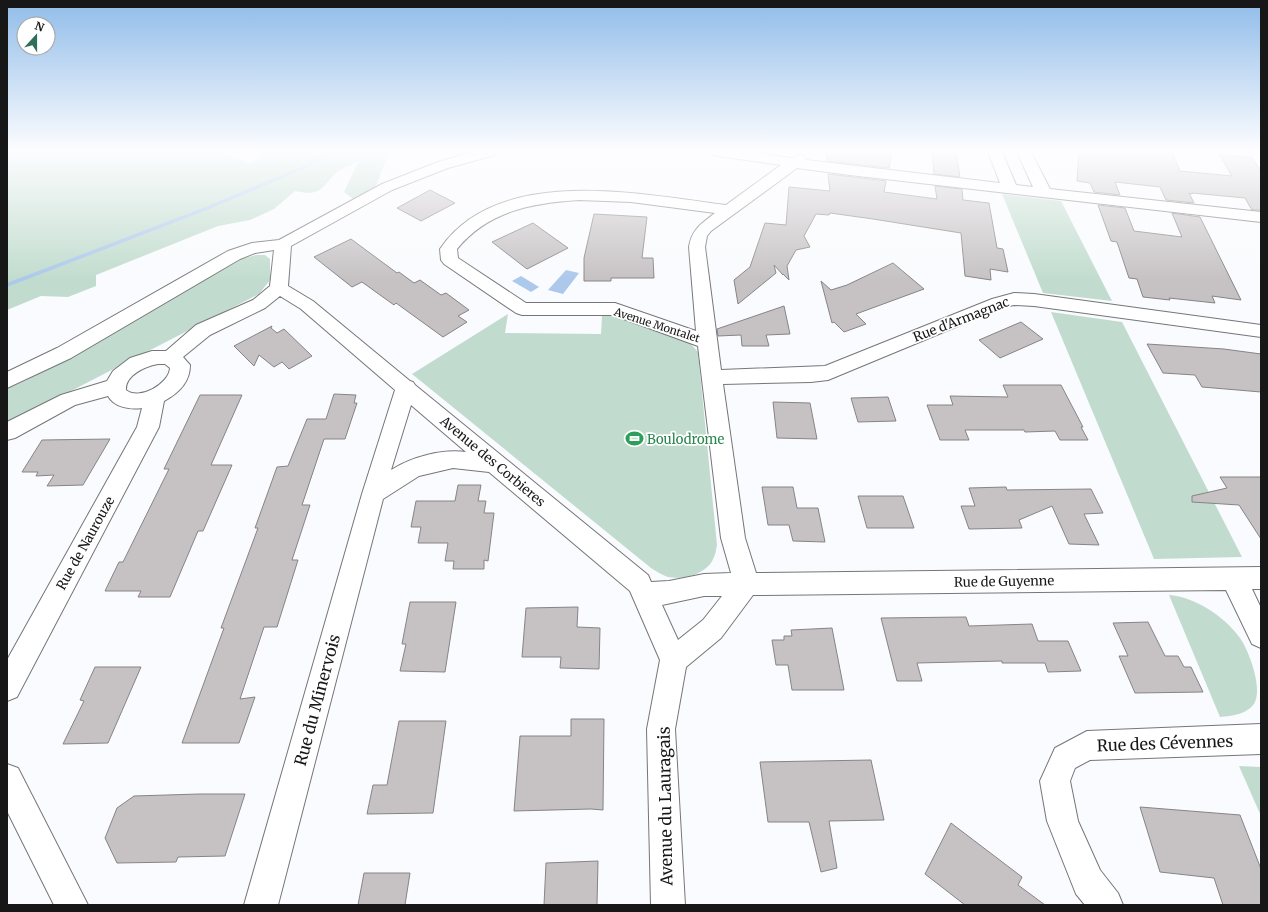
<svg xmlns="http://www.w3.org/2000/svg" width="1268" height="912" font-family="Merriweather,serif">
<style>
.green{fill:#c1dcce}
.water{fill:#acc8ea}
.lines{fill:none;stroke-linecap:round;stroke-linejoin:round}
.stream{fill:#acc8ea;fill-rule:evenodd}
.building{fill:#c6c2c3;stroke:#878485}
.minor-casing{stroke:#757678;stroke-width:2}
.minor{fill:#fff;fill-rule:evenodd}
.labels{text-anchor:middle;stroke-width:3.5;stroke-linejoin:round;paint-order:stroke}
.far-street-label{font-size:11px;fill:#171718;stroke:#fff}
.street-label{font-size:13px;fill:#171718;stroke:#fff}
.leisure-label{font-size:13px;fill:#27864d;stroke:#fff;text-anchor:start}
.near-street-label{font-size:16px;fill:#171718;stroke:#fff}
</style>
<rect width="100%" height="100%" fill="#fafbfe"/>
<g class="green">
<path d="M 7,152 L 226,152 L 226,154 L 251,163 L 267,152 L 389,152 L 374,191 L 356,201 L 344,192 L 358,162 C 352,165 345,167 340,170 C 322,183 325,198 295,191 L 274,209 L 250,220 L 218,226 L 96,275 L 96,286 L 68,297 L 41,296 L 7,310 Z"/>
<polygon points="1002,194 1061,201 1112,301 1043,293"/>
<polygon points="256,255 265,255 270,259 270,280 259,294 7,424 7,389 25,381 72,356 241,259"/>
<polygon points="1051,312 1122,322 1242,557 1154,559"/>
<path d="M 508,314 L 505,333 L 601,334 L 602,315 L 617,315 L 691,344 L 698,352 L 717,545 C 716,549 716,553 714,557 C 708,574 684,580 668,577 C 662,575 656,571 651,568 L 412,374 Z"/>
<path d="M 1169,595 C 1195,597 1224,616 1240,638 C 1249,651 1262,686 1255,702 C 1249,714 1232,716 1220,717 Z"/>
<polygon points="1239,766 1261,767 1261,816"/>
</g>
<g class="water">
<polygon points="566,270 579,273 563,294 548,290"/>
<polygon points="521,276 539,287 531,292 512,281"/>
</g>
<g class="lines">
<polygon class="stream" points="328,152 334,153 309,167 207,210 7,287 7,283 203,208 305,165"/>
</g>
<g class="building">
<polygon points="826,152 892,152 889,168 827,161"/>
<polygon points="932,152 956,152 960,177 934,174"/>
<polygon points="1079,152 1172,152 1180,171 1232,176 1219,154 1252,158 1261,171 1261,210 1252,210 1245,198 1192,193 1192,194 1189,193 1194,203 1166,200 1160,187 1115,182 1120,195 1094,192 1090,183 1077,181"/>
<polygon points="828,174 886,181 884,192 937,199 935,186 962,189 963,200 989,203 997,248 1003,249 1008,272 990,269 991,280 965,276 961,233 873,219 830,213 829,215 816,214 804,236 810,247 796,250 787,266 789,280 783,274 783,275 774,265 776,273 738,304 734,280 750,267 765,223 786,225 789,187 830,191"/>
<polygon points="430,190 455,203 421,221 397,208"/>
<polygon points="1098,205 1125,208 1134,231 1182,237 1172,213 1200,217 1241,300 1212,296 1215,303 1169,298 1170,300 1143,297 1137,279 1129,278 1117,242 1111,241"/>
<polygon points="594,214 647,217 642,258 653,258 654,278 611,278 611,281 584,281 584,258"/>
<polygon points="533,223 568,248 527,269 492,242"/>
<polygon points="351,239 397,273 399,272 414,283 420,280 441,295 446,293 469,310 458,316 467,322 443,337 396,303 394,305 362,282 352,287 314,257"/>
<polygon points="893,263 924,289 856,314 866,324 844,332 834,322 832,323 821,281 831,290 847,285"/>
<polygon points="784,306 790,334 766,335 769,346 742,346 741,335 718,336 717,329"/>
<polygon points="1021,322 1043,339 1000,358 979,340"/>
<polygon points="272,326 271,328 277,333 284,329 312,356 289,369 282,362 274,367 259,355 254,366 234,346"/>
<polygon points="1147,344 1224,349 1261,354 1261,392 1202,387 1195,375 1163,373"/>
<polygon points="1003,385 1061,385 1083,427 1081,427 1088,440 1060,440 1055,431 1025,432 1024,430 965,430 969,440 940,440 927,405 953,405 950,396 1008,397"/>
<polygon points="334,394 356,395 354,403 357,403 345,439 324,439 302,505 310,505 292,560 298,560 277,627 264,627 240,699 255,697 239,743 182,743 224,628 221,628 258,528 255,528 277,467 288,466 307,419 326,419"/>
<polygon points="200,395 242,395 211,465 232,465 203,531 198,531 170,597 138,597 141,591 105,591 119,562 123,562 169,469 164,469"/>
<polygon points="888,397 896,421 858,422 851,398"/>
<polygon points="773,402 810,403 817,439 777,438"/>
<polygon points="110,439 83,485 47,486 54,475 36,476 38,472 22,472 42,440"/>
<polygon points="1220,477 1261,477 1261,539 1239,505 1192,502 1192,496 1227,488"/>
<polygon points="458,485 481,485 478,501 486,501 484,513 494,513 488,561 484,560 484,569 453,569 454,561 445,561 448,543 418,543 421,527 411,527 416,501 455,501"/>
<polygon points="762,487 793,487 797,508 818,508 825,542 793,541 789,525 768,525"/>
<polygon points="1006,487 1007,490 1091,489 1103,513 1084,514 1099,545 1069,544 1052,506 1019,520 1022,528 969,529 961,506 975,506 969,488"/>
<polygon points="858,496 903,496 914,528 867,528"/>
<polygon points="410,602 456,602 445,672 400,671 406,644 402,644"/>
<polygon points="578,607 577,627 600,628 599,669 560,668 561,657 522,657 526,608"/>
<polygon points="966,617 969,626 1032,624 1038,641 1068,641 1081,671 1048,672 1045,663 1002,663 1002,661 917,663 922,681 897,681 881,618"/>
<polygon points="1148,622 1165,656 1178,656 1184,667 1191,667 1203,692 1135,693 1119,656 1128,656 1113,623"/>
<polygon points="832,628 844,690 792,690 788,665 776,665 772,640 784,640 784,636 792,636 791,630"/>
<polygon points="95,667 141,667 108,743 63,744 84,701 80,700"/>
<polygon points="571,719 604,719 603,810 591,809 514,811 520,736 571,736"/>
<polygon points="399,721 446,721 433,813 367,814 373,785 387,785"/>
<polygon points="871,760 884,820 829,821 837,868 821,872 809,822 768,822 760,762"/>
<polygon points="199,794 245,794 225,856 178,857 176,862 117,863 105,838 117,808 134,796"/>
<polygon points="1140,807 1240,815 1261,869 1261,905 1223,905 1214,878 1160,872"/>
<polygon points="951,823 1022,877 1018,885 1045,905 965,905 925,874"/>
<polygon points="598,861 597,905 544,905 546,863"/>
<polygon points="364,873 410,873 405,905 358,905"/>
</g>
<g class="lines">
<defs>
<g id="minor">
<path d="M 473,152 L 497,152 L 495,155 L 448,168 L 392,190 L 291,246 L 288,286 L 313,301 L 410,381 L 413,382 L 415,385 L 648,575 L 651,582 L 669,581 L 704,574 L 731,573 L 721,538 L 698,346 L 613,315 L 522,315 L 516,313 L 444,264 L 441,260 L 440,249 C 498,164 640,194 726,205 L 781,165 L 718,156 L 713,155 L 711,152 L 751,152 L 791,158 L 799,155 L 804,156 L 806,160 L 1000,183 L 988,152 L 1002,152 L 1016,185 L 1033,187 L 1017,152 L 1031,152 L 1050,189 L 1261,212 L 1261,222 L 850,175 L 797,168 L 711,231 L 707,236 L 705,247 L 721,370 L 825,366 L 992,299 L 1014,293 L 1034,294 L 1261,325 L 1261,337 L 1034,306 L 1014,305 L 1004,307 L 828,380 L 811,382 L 723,384 L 745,538 L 756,573 L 1261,567 L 1261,589 L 1252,589 L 1261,608 L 1261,648 L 1252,644 L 1226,590 L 753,595 L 721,638 L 686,667 L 675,729 L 685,905 L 651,905 L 647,729 L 660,660 L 630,591 L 489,472 L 453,468 L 419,476 L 383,499 L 278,905 L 244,905 L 362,494 L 395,390 L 301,309 L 280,296 L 265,308 L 210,335 L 183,357 L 190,365 C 190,382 179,393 164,401 L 159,427 L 17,697 L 7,701 L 7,660 L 137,427 L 142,408 C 130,410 114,407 108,396 L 75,405 L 15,438 L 7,440 L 7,422 L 61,395 L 107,381 L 113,371 L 130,358 L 152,351 L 166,351 L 196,325 L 253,300 L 270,286 L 274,250 L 255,253 L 240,259 L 71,358 L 7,388 L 7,372 L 57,348 L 228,251 L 252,243 L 279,240 L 382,184 L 438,162 ZM 579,200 L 631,202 L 715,213 C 701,224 692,229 689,247 L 696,331 L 615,303 L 526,303 L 458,258 L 457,249 C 488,211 532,203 579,200 ZM 158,364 L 165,364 L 170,368 C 169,384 139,401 126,390 C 125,375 146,366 158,364 ZM 411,405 L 466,452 C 441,449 412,457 391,470 ZM 704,596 L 722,596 L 703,620 L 678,640 L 662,605 Z"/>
<polygon points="1261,724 1261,754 1090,760 1075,768 1070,781 1078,821 1100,870 1118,893 1123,905 1085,905 1076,894 1047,821 1040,781 1055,748 1087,731"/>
<polygon points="7,764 18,768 88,905 54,905 7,811"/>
</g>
</defs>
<use href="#minor" class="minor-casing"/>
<use href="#minor" class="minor"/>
</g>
<linearGradient id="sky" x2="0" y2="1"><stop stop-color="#90bce9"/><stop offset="0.54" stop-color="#fdfdff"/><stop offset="1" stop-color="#fdfdff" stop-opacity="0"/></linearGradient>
<rect width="1268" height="280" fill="url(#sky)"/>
<defs>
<symbol id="stadium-bare" viewBox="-9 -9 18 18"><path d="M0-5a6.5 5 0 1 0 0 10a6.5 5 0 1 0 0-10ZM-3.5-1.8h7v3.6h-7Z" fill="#2e9e5b" stroke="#fff" stroke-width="2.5" paint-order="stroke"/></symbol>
</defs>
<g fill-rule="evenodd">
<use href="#stadium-bare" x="622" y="426" width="25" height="25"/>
</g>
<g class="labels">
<g class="far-street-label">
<text transform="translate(657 325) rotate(18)" y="4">Avenue Montalet</text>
</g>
<g class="street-label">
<text transform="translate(961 319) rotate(-21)" y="5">Rue d'Armagnac</text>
<text transform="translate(493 461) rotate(40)" y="5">Avenue des Corbieres</text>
<text transform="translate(85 543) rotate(-61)" y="5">Rue de Naurouze</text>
<text transform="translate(1004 581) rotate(-1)" y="5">Rue de Guyenne</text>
</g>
<g class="leisure-label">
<text x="647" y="444">Boulodrome</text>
</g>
<g class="near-street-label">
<text transform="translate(317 700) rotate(-75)" y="6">Rue du Minervois</text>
<text transform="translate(1165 743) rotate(-2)" y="6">Rue des Cévennes</text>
<text transform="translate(665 806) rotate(-91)" y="6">Avenue du Lauragais</text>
</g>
</g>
<rect width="1268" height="912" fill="none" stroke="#171718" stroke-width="16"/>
<g transform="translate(36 36) rotate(21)"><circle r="19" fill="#ffffff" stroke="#a2a2a3"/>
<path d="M0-3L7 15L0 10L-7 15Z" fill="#316e59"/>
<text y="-6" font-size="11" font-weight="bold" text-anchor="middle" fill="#171718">N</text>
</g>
</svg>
